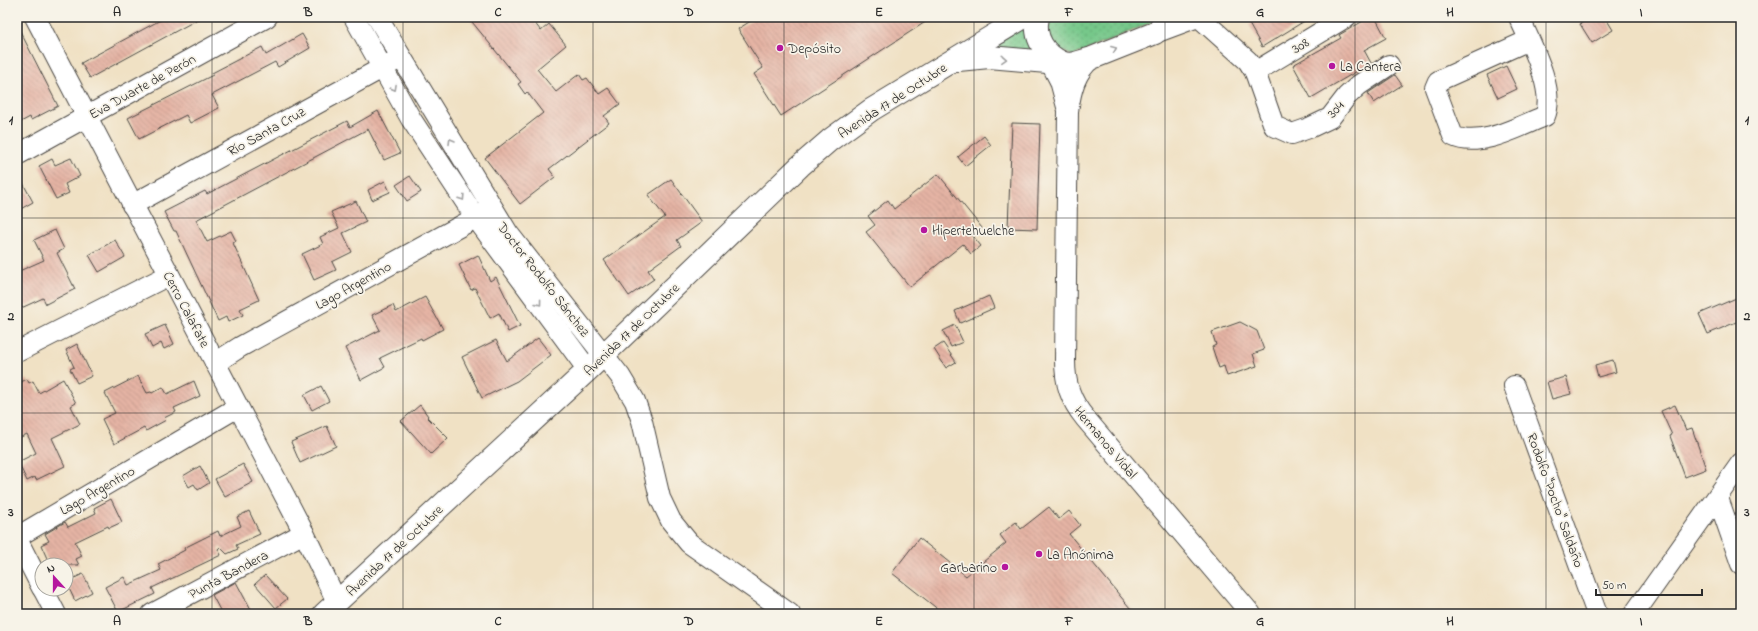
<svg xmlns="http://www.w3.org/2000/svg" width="1758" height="631" font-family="'Indie Flower',sans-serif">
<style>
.park{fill:url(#park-dots);stroke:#507a5a}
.building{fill:url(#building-back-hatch)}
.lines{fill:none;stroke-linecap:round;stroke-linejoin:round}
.minor-casing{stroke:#494642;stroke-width:22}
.major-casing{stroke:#494642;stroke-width:24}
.minor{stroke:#fff;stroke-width:20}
.major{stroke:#fff;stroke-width:22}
.oneway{stroke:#a0a0a0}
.grid{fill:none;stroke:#2b2b2b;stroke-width:1;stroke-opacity:0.55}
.poi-dot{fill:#b5179e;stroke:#f7f3e8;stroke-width:1.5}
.labels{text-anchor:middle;stroke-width:3.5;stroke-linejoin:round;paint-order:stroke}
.street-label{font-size:14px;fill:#2b2b2b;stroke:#f7f3e8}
.poi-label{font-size:14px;fill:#2b2b2b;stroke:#f7f3e8;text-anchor:start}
.neatline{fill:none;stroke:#2b2b2b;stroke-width:1.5}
.grid-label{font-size:13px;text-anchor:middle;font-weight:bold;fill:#2b2b2b}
</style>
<defs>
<pattern id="park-dots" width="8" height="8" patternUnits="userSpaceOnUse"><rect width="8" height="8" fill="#76c88a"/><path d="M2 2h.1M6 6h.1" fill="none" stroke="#61a371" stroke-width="1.8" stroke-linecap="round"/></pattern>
<pattern id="building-back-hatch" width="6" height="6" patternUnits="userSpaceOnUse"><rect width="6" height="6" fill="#e5b4a4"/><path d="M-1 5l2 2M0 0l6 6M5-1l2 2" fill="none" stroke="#ba9386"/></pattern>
</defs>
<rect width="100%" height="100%" fill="#f7f3e8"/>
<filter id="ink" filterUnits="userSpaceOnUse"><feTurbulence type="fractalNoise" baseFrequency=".025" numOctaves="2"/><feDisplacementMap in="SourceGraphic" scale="8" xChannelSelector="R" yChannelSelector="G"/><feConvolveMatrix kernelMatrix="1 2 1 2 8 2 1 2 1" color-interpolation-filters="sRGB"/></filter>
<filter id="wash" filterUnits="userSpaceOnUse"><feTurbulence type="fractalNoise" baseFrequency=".012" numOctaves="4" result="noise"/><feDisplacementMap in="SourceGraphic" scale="16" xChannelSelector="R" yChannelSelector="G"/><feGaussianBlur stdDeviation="0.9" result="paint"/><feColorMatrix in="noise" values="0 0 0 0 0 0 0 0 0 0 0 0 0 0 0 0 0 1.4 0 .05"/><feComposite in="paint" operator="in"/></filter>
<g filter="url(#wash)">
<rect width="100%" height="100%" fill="#f0e1c4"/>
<g class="park">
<polygon points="1044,17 1157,17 1155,21 1073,56 1053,47"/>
<polygon points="1026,22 1040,51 981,48"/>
</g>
<g id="blocks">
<g class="building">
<polygon points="166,17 202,17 90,78 81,63"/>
<polygon points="468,17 530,17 541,31 549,24 566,45 537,69 556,92 579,74 583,80 587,78 599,94 608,88 620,104 604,116 609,123 549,169 555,177 520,204 485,158 543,113 527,92 525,94 518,84 521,82"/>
<polygon points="757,17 933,17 781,116 754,74 763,68 738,29"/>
<polygon points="1261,17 1311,17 1262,47 1249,24"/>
<polygon points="1370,17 1375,17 1386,38 1364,50 1371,63 1311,98 1293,65 1341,38 1339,35"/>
<polygon points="1591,17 1605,17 1613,30 1592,43 1580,24"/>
<polygon points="17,25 58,106 31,120 30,117 17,124"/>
<polygon points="302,34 310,48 278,67 275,62 212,95 219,108 190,123 186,115 139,139 128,118 213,75 212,73 262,47 266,55"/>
<polygon points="1506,66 1517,89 1498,98 1487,75"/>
<polygon points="1395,75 1402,85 1374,103 1368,93"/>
<polygon points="378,111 400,153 384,160 368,129 196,220 207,242 231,231 236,241 233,243 259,300 240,309 243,315 228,322 226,317 218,321 176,231 174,231 164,212 205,191 207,194 347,121 350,127"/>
<polygon points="1012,123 1040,124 1037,229 1008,228"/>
<polygon points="984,136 991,145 965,166 958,157"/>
<polygon points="71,158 80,176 65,184 69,193 56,199 39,166 52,159 55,165"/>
<polygon points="17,172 33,202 17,211"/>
<polygon points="938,174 982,228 973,236 981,246 971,254 963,244 910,287 866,232 875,225 868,216 888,200 894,209"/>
<polygon points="410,176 421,192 407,201 396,185"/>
<polygon points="671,179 702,222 677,240 681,246 648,270 654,279 629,296 604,260 665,217 648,195"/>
<polygon points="385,181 390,192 372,200 368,190"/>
<polygon points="356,201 366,222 343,233 352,252 332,262 336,270 314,280 302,254 323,244 320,237 339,228 331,212"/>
<polygon points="55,230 64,249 57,253 75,289 46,304 43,298 17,310 17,272 44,260 34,240"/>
<polygon points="115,240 125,257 99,272 89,255"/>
<polygon points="478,255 490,281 496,277 520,326 508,332 499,313 490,318 475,288 471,290 459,265"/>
<polygon points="989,296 994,308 960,323 955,311"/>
<polygon points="1741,296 1741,320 1708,334 1699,314"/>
<polygon points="425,297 443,329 422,340 421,338 380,358 385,367 361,380 345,348 380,330 372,315 393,305 396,312"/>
<polygon points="1240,322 1257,331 1264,350 1253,354 1257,366 1227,376 1224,366 1219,368 1212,347 1216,345 1212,332"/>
<polygon points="165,325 174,344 164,349 161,343 152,348 145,334"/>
<polygon points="955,325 963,342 951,347 943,331"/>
<polygon points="538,338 551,355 517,381 482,398 462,357 496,340 507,361"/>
<polygon points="943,343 956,362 946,368 934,349"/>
<polygon points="77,344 92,376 77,383 70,369 74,367 66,350"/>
<polygon points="1613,360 1616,372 1598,377 1595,365"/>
<polygon points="138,376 147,393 151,392 152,393 163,387 167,394 194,381 200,396 174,408 176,412 164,418 166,420 146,431 144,428 114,444 102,419 115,413 105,393"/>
<polygon points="1566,377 1571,394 1552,399 1547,382"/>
<polygon points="27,379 29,383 33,381 39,393 63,379 76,403 71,406 80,424 52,438 65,466 36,480 35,477 27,481 18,462 36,453 27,434 17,439 17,384"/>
<polygon points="321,386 329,401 312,410 304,395"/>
<polygon points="420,405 428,416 427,417 448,438 431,454 401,421"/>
<polygon points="1675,405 1686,430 1692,428 1706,469 1685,477 1670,436 1672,435 1661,411"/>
<polygon points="327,426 336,446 300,463 291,442"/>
<polygon points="243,464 253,482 225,497 215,479"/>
<polygon points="200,466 209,483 198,490 194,484 189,487 183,476"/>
<polygon points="111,499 122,522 109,528 108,526 75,542 82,556 76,559 79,565 50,565 41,545 49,541 45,534 65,522 68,527 96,513 94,508"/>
<polygon points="1049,507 1059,519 1069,511 1080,525 1069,534 1135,614 944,614 892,573 919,538 966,576 1006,543 1000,535 1016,522 1021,529"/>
<polygon points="249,511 260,534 236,545 238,549 227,554 220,547 218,549 221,555 152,588 155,594 118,612 105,587 124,577 128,585 161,570 158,564 185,550 184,548 218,531 220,536 241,526 237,517"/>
<polygon points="83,574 92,592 75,601 66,582"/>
<polygon points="265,575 287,599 276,608 255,584"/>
<polygon points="236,582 253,614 222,614 212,595"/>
</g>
</g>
</g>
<g filter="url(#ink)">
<use href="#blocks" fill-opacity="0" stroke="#494642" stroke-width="1"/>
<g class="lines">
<defs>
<g id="minor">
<polyline points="35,17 304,533 337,602"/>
<polyline points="354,17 411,119 476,218 588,370"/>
<polyline points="377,17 508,233 620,376 635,401 642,421 660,498 671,521 689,543 790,614"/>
<polyline points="1199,17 1248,61 1255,72 1274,126 1292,134 1309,128 1330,118 1347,96 1359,85 1389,65"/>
<path d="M 1519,17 C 1530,42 1556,90 1545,116 C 1520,126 1479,149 1453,136 L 1435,88 L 1438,81 L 1529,40"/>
<polyline points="1155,33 1198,17"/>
<polyline points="1045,52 1060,81 1067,107"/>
<path d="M 1092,58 C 1075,72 1071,90 1068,111 L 1065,360 C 1065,383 1070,400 1085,418 L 1251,614"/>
<polyline points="1255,72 1346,17"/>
<polyline points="17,155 267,17"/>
<polyline points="132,205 393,62"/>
<polyline points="17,352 169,275"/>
<polyline points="215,363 240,347 488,211"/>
<polyline points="1514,386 1597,614"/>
<polyline points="1718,498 1741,564"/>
<polyline points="17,537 238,407"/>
<polyline points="17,539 42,588"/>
<polyline points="43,589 56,614"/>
<polyline points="152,614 304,533"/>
<polyline points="1634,614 1741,463"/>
</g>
<g id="major">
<path d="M 1038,17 C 1033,38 1045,55 1063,63"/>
<polyline points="958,60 989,57 1071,64 1092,58 1155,33 1160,28 1166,17"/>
<polyline points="324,614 588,370 800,166 830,140 871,110 1024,17"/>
</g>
</defs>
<use href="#minor" class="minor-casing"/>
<use href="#major" class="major-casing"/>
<use href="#minor" class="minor"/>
<use href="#major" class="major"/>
</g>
<defs><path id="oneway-chevron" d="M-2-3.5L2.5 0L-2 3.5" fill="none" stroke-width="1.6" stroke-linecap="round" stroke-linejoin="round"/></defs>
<g class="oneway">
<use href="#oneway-chevron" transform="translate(1114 49) rotate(-22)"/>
<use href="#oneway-chevron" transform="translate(1004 59) rotate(4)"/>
<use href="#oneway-chevron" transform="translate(394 88) rotate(61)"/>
<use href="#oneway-chevron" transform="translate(451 141) rotate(-121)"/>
<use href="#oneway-chevron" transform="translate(462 198) rotate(57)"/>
<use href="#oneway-chevron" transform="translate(539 303) rotate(53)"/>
</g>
</g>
<path class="grid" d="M 212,17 L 212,614M 403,17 L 403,614M 593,17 L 593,614M 784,17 L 784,614M 974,17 L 974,614M 1165,17 L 1165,614M 1355,17 L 1355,614M 1546,17 L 1546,614M 17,218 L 1741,218M 17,413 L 1741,413"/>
<g class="poi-dot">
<circle cx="780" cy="48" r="4"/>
<circle cx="1332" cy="66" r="4"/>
<circle cx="924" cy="230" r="4"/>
<circle cx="1039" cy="554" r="4"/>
<circle cx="1005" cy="567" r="4"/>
</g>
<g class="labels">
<g class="street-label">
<text transform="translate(1300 45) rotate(-31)" y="5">308</text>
<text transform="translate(142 86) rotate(-29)" y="5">Eva Duarte de Perón</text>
<text transform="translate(892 100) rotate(-33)" y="5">Avenida 17 de Octubre</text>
<text transform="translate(1335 109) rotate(-47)" y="5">304</text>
<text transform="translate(266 131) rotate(-29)" y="5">Río Santa Cruz</text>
<text transform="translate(544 279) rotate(52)" y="5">Doctor Rodolfo Sánchez</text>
<text transform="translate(353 285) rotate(-29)" y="5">Lago Argentino</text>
<text transform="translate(187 309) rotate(62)" y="5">Cerro Calafate</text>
<text transform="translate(631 329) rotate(-44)" y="5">Avenida 17 de Octubre</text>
<text transform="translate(1106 442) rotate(50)" y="5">Hermanos Vidal</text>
<text transform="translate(97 490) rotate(-30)" y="5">Lago Argentino</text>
<text transform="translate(1556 500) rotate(70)" y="5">Rodolfo "Pocho" Saldaño</text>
<text transform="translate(394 550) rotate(-43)" y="5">Avenida 17 de Octubre</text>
<text transform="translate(228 574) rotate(-28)" y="5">Punta Bandera</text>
</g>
<g class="poi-label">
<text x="788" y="53">Depósito</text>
<text x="1340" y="71">La Cantera</text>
<text x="932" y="235">Hipertehuelche</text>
<text x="1047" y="559">La Anónima</text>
<text x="997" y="572" text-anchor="end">Garbarino</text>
</g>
</g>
<rect width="1758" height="631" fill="none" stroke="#f7f3e8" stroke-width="44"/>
<g transform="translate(54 577) rotate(339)"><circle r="19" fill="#f7f3e8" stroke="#a5a39c"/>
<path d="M0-3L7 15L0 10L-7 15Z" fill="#b5179e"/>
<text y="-6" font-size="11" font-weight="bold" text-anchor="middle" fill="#2b2b2b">N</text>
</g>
<path d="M1596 589v6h106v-6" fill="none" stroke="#2b2b2b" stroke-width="2"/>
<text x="1602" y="589" font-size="12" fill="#2b2b2b" stroke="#f7f3e8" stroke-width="3" paint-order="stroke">50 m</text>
<rect x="22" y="22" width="1714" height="587" class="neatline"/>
<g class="grid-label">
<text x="117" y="16">A</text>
<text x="308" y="16">B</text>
<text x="498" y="16">C</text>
<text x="689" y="16">D</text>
<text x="879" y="16">E</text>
<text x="1069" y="16">F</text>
<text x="1260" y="16">G</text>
<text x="1450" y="16">H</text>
<text x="1641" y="16">I</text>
<text x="11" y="124">1</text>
<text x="1747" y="124">1</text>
<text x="11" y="320">2</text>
<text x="1747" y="320">2</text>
<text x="11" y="516">3</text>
<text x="1747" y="516">3</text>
<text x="117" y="625">A</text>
<text x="308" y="625">B</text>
<text x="498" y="625">C</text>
<text x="689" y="625">D</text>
<text x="879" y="625">E</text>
<text x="1069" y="625">F</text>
<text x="1260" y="625">G</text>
<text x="1450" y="625">H</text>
<text x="1641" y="625">I</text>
</g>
</svg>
